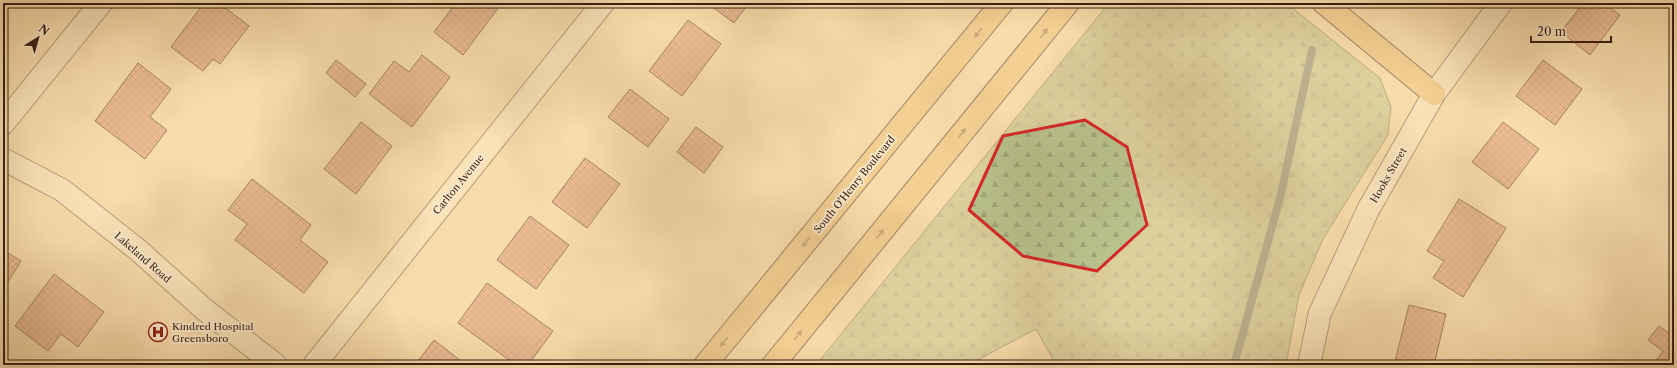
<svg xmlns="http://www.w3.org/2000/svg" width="1677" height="368" font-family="'Libre Caslon Text',serif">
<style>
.forest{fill:url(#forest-firs);stroke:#787050}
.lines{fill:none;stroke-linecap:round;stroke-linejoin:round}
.stream{stroke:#747c6e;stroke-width:8}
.building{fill:url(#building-cross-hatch);stroke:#361d12}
.street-casing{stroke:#674d38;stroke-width:24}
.highway-casing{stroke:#361d12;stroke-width:24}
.street{stroke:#fbe8c9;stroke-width:22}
.highway{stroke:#ecbe76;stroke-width:22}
.oneway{fill:#916e44}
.marked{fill:none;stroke:#d62828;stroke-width:3;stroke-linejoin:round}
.labels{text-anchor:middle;stroke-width:4;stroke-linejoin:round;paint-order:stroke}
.street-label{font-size:10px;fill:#361d12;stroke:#fbe8c9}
.poi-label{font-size:10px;fill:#361d12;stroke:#fbe8c9;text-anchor:start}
</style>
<defs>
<pattern id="forest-firs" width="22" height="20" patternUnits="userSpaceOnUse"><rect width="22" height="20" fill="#b9c28d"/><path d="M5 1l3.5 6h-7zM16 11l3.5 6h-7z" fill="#a0a679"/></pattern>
<pattern id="building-cross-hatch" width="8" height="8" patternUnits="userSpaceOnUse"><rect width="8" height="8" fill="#db9373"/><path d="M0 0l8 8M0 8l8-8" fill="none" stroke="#b2775d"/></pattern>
</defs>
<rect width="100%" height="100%" fill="#f9dcac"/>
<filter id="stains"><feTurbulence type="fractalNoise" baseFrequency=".005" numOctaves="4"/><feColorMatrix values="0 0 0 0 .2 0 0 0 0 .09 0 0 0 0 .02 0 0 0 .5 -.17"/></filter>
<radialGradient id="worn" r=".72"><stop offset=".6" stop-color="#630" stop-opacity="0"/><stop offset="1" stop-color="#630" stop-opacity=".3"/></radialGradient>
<polygon class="forest" points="1109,3 1286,3 1380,78 1391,107 1388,135 1323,239 1299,295 1286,365 1056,365 1036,329 968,365 816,365"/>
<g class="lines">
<polyline class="stream" points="1234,365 1280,198 1312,50"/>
</g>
<g class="building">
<polygon points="204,3 219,3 249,26 220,64 213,59 203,71 171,47"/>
<polygon points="456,3 494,3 499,7 463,55 434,32"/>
<polygon points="707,3 749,3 734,23"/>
<polygon points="1583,3 1604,3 1620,15 1590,55 1561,32"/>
<polygon points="688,20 721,44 682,96 649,71"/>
<polygon points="422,55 450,77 412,127 369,94 394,61 409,72"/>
<polygon points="336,60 366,84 355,97 326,73"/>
<polygon points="1543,60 1582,89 1555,125 1516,96"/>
<polygon points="138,63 171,89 150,117 167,130 145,159 95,121"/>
<polygon points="630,89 669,119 648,147 608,117"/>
<polygon points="361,122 392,146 356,194 324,169"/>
<polygon points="1503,122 1539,149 1508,189 1472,162"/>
<polygon points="696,127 723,147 704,173 677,152"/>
<polygon points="585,158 620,184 587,228 552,202"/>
<polygon points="252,179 311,225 300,240 328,262 304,293 235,240 247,224 228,210"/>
<polygon points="1459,199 1506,228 1463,297 1433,278 1444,261 1427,251"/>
<polygon points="530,216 569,245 536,289 497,260"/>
<polygon points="3,250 21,261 4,288 3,288"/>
<polygon points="54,274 104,312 78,347 61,334 48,351 15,326"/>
<polygon points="487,283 553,331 528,365 516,365 458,323"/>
<polygon points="1409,305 1446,314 1434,365 1394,365"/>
<polygon points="1659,326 1674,337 1674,365 1653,365 1663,351 1648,340"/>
<polygon points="434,340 461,361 458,365 415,365"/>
</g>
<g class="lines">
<defs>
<g id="street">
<polyline points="3,124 101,3"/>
<polyline points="3,159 62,190 138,250 205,310 276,365"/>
<polyline points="314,365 603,3"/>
<polyline points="1309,365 1320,313 1368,210 1434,94 1501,3"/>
</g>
<g id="highway">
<polyline points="1324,3 1434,94"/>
<polyline points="705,365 1002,3"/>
<polyline points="773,365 1068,3"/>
</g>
</defs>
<use href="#street" class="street-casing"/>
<use href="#highway" class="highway-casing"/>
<use href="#street" class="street"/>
<use href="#highway" class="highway"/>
</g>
<defs><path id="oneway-solid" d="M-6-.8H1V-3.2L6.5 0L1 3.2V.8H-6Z"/></defs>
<g class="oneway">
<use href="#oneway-solid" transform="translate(978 33) rotate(129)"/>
<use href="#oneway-solid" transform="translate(1044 33) rotate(-51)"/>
<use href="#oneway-solid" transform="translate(962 133) rotate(-51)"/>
<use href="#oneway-solid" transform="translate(880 234) rotate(-51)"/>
<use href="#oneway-solid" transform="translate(806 242) rotate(129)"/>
<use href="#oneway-solid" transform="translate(798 335) rotate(-51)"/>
<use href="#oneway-solid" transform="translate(724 342) rotate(129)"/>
</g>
<path d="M0 0H1677V368H0ZM 1085,120 L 1127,147 L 1147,225 L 1097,271 L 1023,256 L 969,210 L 1003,136 Z" fill="#f9dcac" fill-opacity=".55" fill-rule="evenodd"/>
<path class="marked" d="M 1085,120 L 1127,147 L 1147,225 L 1097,271 L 1023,256 L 969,210 L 1003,136 Z"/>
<defs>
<symbol id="hospital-ring" viewBox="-11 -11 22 22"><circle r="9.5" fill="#fbe8c9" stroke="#8f2418" stroke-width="1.5"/><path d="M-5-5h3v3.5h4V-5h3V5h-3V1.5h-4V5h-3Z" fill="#8f2418"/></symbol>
</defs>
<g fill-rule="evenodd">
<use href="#hospital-ring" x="147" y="321" width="22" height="22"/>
</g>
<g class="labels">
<g class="street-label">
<text transform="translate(1388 175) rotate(-60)" y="4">Hooks Street</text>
<text transform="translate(458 184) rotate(-51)" y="4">Carlton Avenue</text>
<text transform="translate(854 184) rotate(-51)" y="4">South O'Henry Boulevard</text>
<text transform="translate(143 257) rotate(41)" y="4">Lakeland Road</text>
</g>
<g class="poi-label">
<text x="172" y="330">Kindred Hospital<tspan x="172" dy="12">Greensboro</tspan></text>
</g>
</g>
<rect width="1677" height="368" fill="none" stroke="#f9dcac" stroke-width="16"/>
<rect x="4" y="4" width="1669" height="360" fill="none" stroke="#361d12" stroke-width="2"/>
<rect x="8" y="8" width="1661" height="352" fill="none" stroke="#361d12"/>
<g transform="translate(38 38) rotate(37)" stroke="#fbe8c9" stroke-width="3" paint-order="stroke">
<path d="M0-3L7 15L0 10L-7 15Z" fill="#361d12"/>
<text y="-6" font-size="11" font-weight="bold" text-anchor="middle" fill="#361d12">N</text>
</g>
<path d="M1531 36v6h80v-6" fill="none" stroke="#361d12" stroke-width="2"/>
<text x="1537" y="36" font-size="12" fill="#361d12" stroke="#fbe8c9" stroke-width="3" paint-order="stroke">20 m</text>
<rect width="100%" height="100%" filter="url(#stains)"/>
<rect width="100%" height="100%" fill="url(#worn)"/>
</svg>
